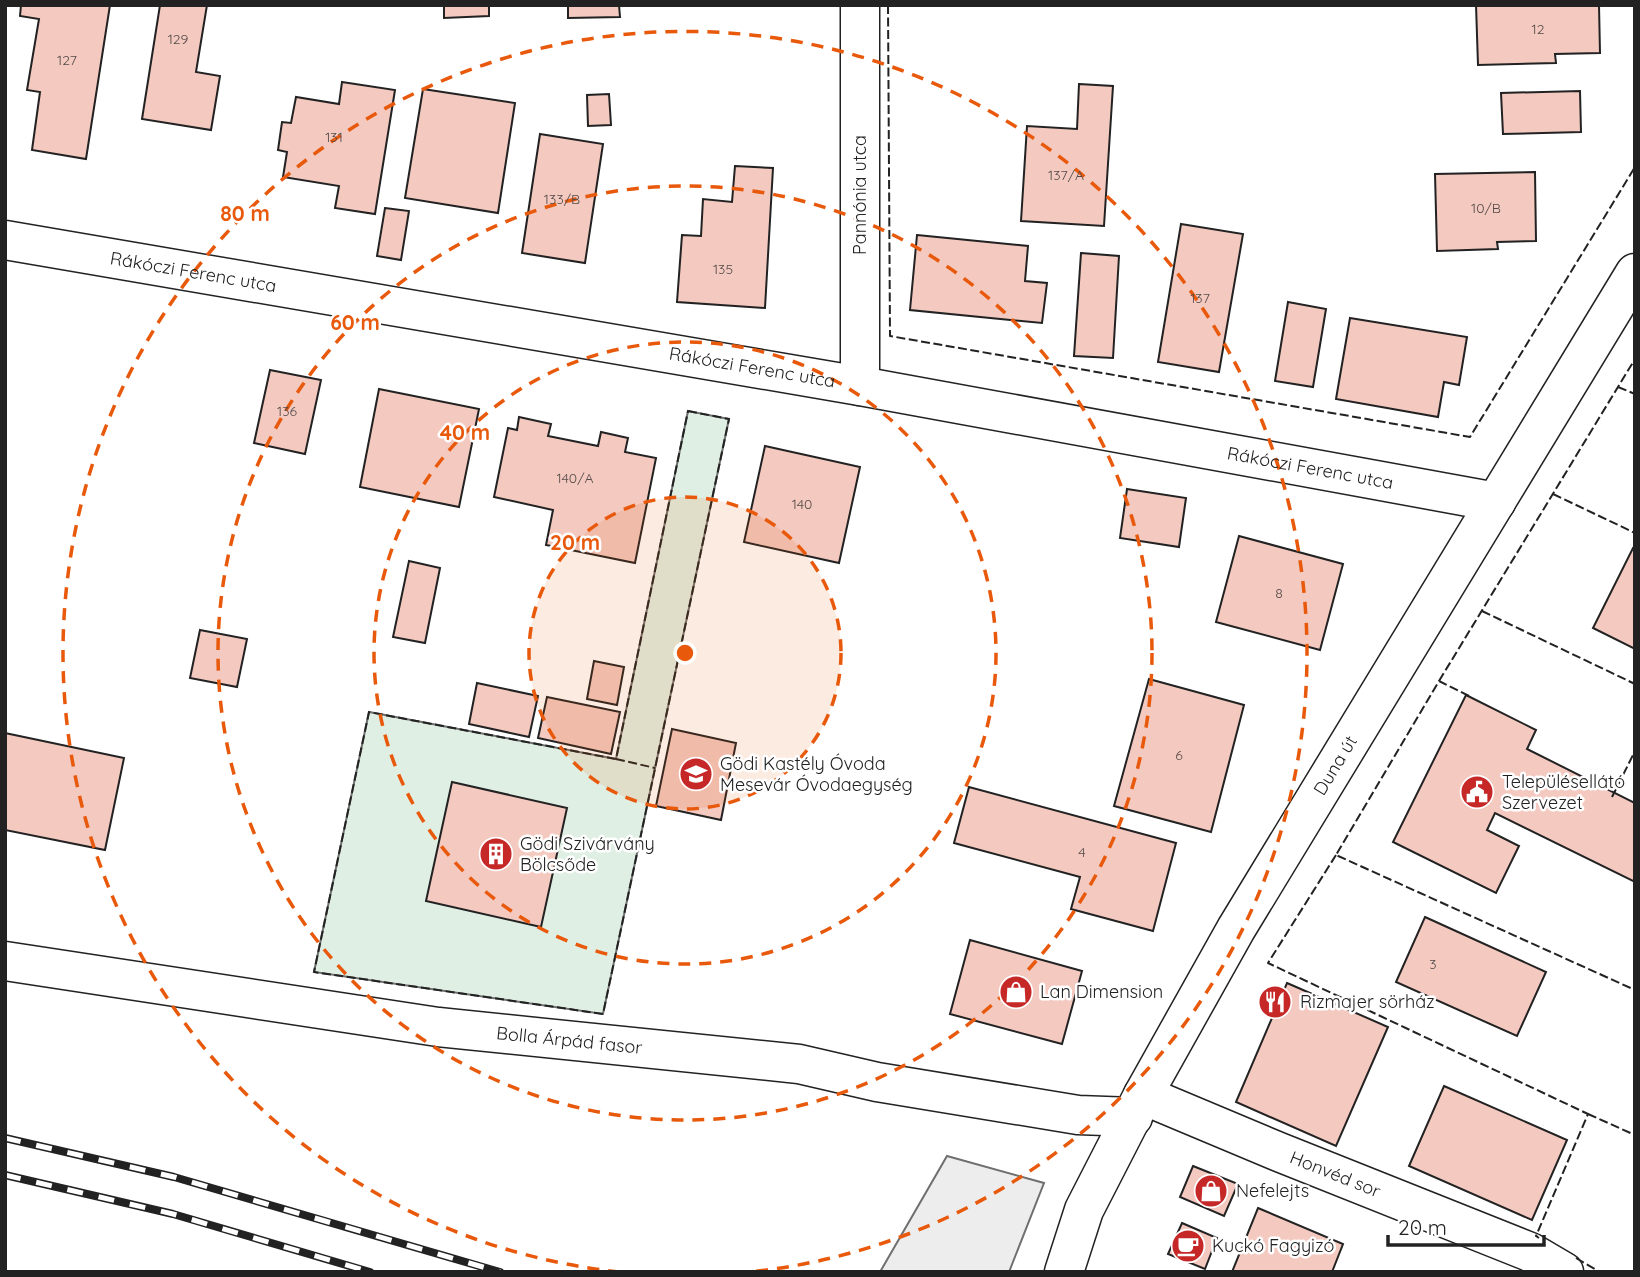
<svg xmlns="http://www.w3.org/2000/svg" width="1640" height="1277" font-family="Quicksand,sans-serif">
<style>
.green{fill:#e0efe3;stroke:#6f6f6f;stroke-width:2}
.parking{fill:#ededed;stroke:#6f6f6f;stroke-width:2}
.building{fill:#f3c9c0;stroke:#222;stroke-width:2}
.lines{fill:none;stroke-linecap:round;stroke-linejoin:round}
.minor-casing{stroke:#222;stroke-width:41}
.minor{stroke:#fff;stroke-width:38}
.rail-casing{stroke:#222;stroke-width:8}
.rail{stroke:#fff;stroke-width:5;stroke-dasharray:16;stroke-linecap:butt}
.fence{stroke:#222;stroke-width:2;stroke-dasharray:9 3.5;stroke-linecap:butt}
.ring{fill:none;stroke:#e8590c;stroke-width:3.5;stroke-dasharray:12 9}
.labels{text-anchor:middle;stroke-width:5;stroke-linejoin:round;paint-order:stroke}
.number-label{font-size:14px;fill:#564c4a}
.street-label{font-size:18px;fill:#222;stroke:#fff}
.poi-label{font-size:18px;fill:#222;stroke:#fff;text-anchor:start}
.centre{fill:#e8590c;stroke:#fff;stroke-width:3.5}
.ring-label{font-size:21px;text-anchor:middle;font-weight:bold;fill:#e8590c;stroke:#fff;stroke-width:5;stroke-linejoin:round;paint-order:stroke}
</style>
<rect width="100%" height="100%" fill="#fff"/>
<polygon class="green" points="688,411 729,419 603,1014 314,972 369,712 616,759"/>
<polygon class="parking" points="947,1156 1044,1183 1009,1272 880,1272"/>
<g class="building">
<polygon points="21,5 110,5 86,159 32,150 40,92 27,90 39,19 20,16"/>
<polygon points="160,5 207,5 196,72 220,76 211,130 142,119"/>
<polygon points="444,5 489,5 489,16 444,18"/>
<polygon points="568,5 619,5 620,17 568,18"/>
<polygon points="1476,5 1599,5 1600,53 1555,54 1556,63 1478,65"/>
<polygon points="342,82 395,90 375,214 335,208 339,186 283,177 287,152 278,150 282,122 291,123 296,97 339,104"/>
<polygon points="1079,84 1113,86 1104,226 1021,221 1027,126 1077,129"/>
<polygon points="423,89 515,103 498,213 405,198"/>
<polygon points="1580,91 1581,132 1503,134 1501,93"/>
<polygon points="609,94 611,125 588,126 587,95"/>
<polygon points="540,134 603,144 585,263 522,253"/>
<polygon points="735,166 773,168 765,308 677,302 682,235 701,236 703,199 732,202"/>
<polygon points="1535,172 1536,241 1497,242 1498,249 1437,251 1435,174"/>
<polygon points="385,208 409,211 401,260 377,256"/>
<polygon points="1181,224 1243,234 1219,372 1158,362"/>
<polygon points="917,235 1028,246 1025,281 1047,283 1042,323 910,310"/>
<polygon points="1081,253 1119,256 1113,358 1074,356"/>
<polygon points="1288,302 1326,309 1313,387 1275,381"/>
<polygon points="1350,318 1467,337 1459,385 1444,382 1438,417 1336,399"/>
<polygon points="270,370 321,380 305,454 254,443"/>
<polygon points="379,389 479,409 459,507 360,487"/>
<polygon points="519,417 551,424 548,436 598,446 601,432 628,438 625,452 656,458 635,563 546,545 553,510 494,497 508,428 517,430"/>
<polygon points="765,446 860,467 839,563 744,542"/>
<polygon points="1127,489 1186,498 1179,547 1120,538"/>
<polygon points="1239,536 1343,564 1320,650 1216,622"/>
<polygon points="1633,548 1635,549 1635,649 1593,628"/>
<polygon points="409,561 440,568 425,643 393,637"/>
<polygon points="200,630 247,639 237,687 190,678"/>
<polygon points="594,661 624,667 617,705 587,699"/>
<polygon points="1149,679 1244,705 1211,832 1114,806"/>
<polygon points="477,683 538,696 529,737 469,724"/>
<polygon points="1466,695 1536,730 1527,749 1635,803 1635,882 1495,813 1487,830 1519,846 1496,893 1393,842"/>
<polygon points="547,697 620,712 611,754 538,738"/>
<polygon points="672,729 736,743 721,820 656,806"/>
<polygon points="5,733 124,758 105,850 5,830"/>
<polygon points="452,782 567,808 541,927 426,901"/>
<polygon points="969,787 1176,843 1153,931 1071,909 1080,877 954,843"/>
<polygon points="1425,917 1546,972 1517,1036 1396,982"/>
<polygon points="970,940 1082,971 1062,1044 950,1014"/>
<polygon points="1287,983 1388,1027 1336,1146 1236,1102"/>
<polygon points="1444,1086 1567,1140 1532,1220 1409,1166"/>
<polygon points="1193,1166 1238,1184 1224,1216 1180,1197"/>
<polygon points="1258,1208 1343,1244 1332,1272 1232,1272"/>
<polygon points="1182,1223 1217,1238 1205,1269 1168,1254"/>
</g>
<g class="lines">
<defs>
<g id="minor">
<polyline points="860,5 860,386"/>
<path id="s1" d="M 5,240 L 860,386 L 1496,502"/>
<path id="s2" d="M 5,961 L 438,1027 L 799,1064 L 877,1082 L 1078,1115 L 1133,1117"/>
<path id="s3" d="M 1143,1095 L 1279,1152 L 1530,1252 L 1564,1272"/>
<path id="s4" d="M 1064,1272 L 1084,1210 L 1143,1095 L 1236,929 L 1635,273"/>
</g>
</defs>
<use href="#minor" class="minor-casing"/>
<use href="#minor" class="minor"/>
<defs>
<g id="rail">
<polyline points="5,1138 174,1177 500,1272"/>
<polyline points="5,1175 173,1214 370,1272"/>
</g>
</defs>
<use href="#rail" class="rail-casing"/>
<use href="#rail" class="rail"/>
<g class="fence">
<polyline points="888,5 890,336 1470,437 1635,167"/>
<polyline points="1618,387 1635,394"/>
<polygon points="688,411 729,419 603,1014 314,972 369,712 616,759"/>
<polyline points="1553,494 1635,533"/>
<polyline points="1482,611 1635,684"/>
<polyline points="1439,681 1635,359"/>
<polyline points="1469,696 1439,681 1336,855 1635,990"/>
<polyline points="616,759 655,768"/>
<polyline points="1612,797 1635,751"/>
<polyline points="1336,855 1268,963 1588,1114 1536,1236 1539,1238"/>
<polyline points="1588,1114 1635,1135"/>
<polyline points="1576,1258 1600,1272"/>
</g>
</g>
<circle cx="685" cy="653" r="156" fill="#e8590c" fill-opacity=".12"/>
<g class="ring">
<circle cx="685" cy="653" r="156"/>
<circle cx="685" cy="653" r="311"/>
<circle cx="685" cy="653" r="467"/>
<path d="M620 1272A622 622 0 1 1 750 1272"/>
</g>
<defs>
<symbol id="school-disc" viewBox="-11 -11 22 22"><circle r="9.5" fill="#c62828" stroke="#fff"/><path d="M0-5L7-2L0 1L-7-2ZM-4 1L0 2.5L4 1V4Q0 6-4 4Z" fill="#fff"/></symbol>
<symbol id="civic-disc" viewBox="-11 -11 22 22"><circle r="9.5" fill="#c62828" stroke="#fff"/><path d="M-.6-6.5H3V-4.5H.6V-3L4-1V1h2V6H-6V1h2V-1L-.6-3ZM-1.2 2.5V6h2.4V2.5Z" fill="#fff"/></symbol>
<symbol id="building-disc" viewBox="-11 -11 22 22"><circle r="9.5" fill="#c62828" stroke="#fff"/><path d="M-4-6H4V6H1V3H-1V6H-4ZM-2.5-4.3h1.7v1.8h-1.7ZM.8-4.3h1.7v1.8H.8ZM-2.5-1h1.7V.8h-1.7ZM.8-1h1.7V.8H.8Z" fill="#fff"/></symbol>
<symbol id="shop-disc" viewBox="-11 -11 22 22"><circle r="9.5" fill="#c62828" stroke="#fff"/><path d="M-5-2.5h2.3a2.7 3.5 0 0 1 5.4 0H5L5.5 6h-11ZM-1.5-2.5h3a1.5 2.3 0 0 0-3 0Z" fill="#fff"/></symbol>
<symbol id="restaurant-disc" viewBox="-11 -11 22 22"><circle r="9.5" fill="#c62828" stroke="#fff"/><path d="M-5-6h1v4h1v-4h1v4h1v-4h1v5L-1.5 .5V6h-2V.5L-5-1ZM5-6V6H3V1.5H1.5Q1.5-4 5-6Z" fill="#fff"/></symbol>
<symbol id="cafe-disc" viewBox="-11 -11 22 22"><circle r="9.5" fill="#c62828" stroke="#fff"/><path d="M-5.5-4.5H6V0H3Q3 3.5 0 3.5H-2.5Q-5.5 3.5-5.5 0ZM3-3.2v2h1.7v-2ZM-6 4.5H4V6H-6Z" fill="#fff"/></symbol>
</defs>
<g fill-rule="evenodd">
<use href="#school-disc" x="677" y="755" width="38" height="38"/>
<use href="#civic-disc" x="1458" y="773" width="38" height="38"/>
<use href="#building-disc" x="477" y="835" width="38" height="38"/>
<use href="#shop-disc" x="997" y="973" width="38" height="38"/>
<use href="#restaurant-disc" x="1256" y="983" width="38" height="38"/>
<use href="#shop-disc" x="1192" y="1172" width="38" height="38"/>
<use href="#cafe-disc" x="1169" y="1227" width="38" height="38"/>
</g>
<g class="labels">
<g class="number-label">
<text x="1538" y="34">12</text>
<text x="178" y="44">129</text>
<text x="67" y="65">127</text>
<text x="334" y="142">131</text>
<text x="1066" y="180">137/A</text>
<text x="562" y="204">133/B</text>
<text x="1486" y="213">10/B</text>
<text x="723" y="274">135</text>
<text x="1200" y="303">137</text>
<text x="287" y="416">136</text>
<text x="575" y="483">140/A</text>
<text x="802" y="509">140</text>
<text x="1279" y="598">8</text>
<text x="1179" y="760">6</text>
<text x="1082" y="857">4</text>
<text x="1433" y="969">3</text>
</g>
<g class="street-label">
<text transform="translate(860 195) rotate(-90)" y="6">Pannónia utca</text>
<text dy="6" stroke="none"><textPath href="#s1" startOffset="191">Rákóczi Ferenc utca</textPath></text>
<text dy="6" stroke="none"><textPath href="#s1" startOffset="758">Rákóczi Ferenc utca</textPath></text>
<text dy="6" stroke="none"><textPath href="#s1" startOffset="1325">Rákóczi Ferenc utca</textPath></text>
<text dy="6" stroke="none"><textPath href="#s4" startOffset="576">Duna út</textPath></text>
<text dy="6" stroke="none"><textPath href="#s2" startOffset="570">Bolla Árpád fasor</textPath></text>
<text dy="6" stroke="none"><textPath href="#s3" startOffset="208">Honvéd sor</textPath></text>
</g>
<g class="poi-label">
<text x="720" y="770">Gödi Kastély Óvoda<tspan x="720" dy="21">Mesevár Óvodaegység</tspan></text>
<text x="1502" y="788">Településellátó<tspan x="1502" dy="21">Szervezet</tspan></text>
<text x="520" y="850">Gödi Szivárvány<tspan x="520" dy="21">Bölcsőde</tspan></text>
<text x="1040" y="998">Lan Dimension</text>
<text x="1300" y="1008">Rizmajer sörház</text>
<text x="1236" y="1197">Nefelejts</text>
<text x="1212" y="1252">Kuckó Fagyizó</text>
</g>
</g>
<circle cx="685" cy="653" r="10" class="centre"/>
<g class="ring-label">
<text x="245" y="221">80 m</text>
<text x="355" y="330">60 m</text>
<text x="465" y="440">40 m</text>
<text x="575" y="550">20 m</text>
</g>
<rect width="1640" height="1277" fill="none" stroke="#222222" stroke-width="14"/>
<path d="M1388 1235v10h156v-10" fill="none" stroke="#222222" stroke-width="3.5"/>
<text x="1398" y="1235" font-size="21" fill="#222222" stroke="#ffffff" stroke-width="5" paint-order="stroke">20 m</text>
</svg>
